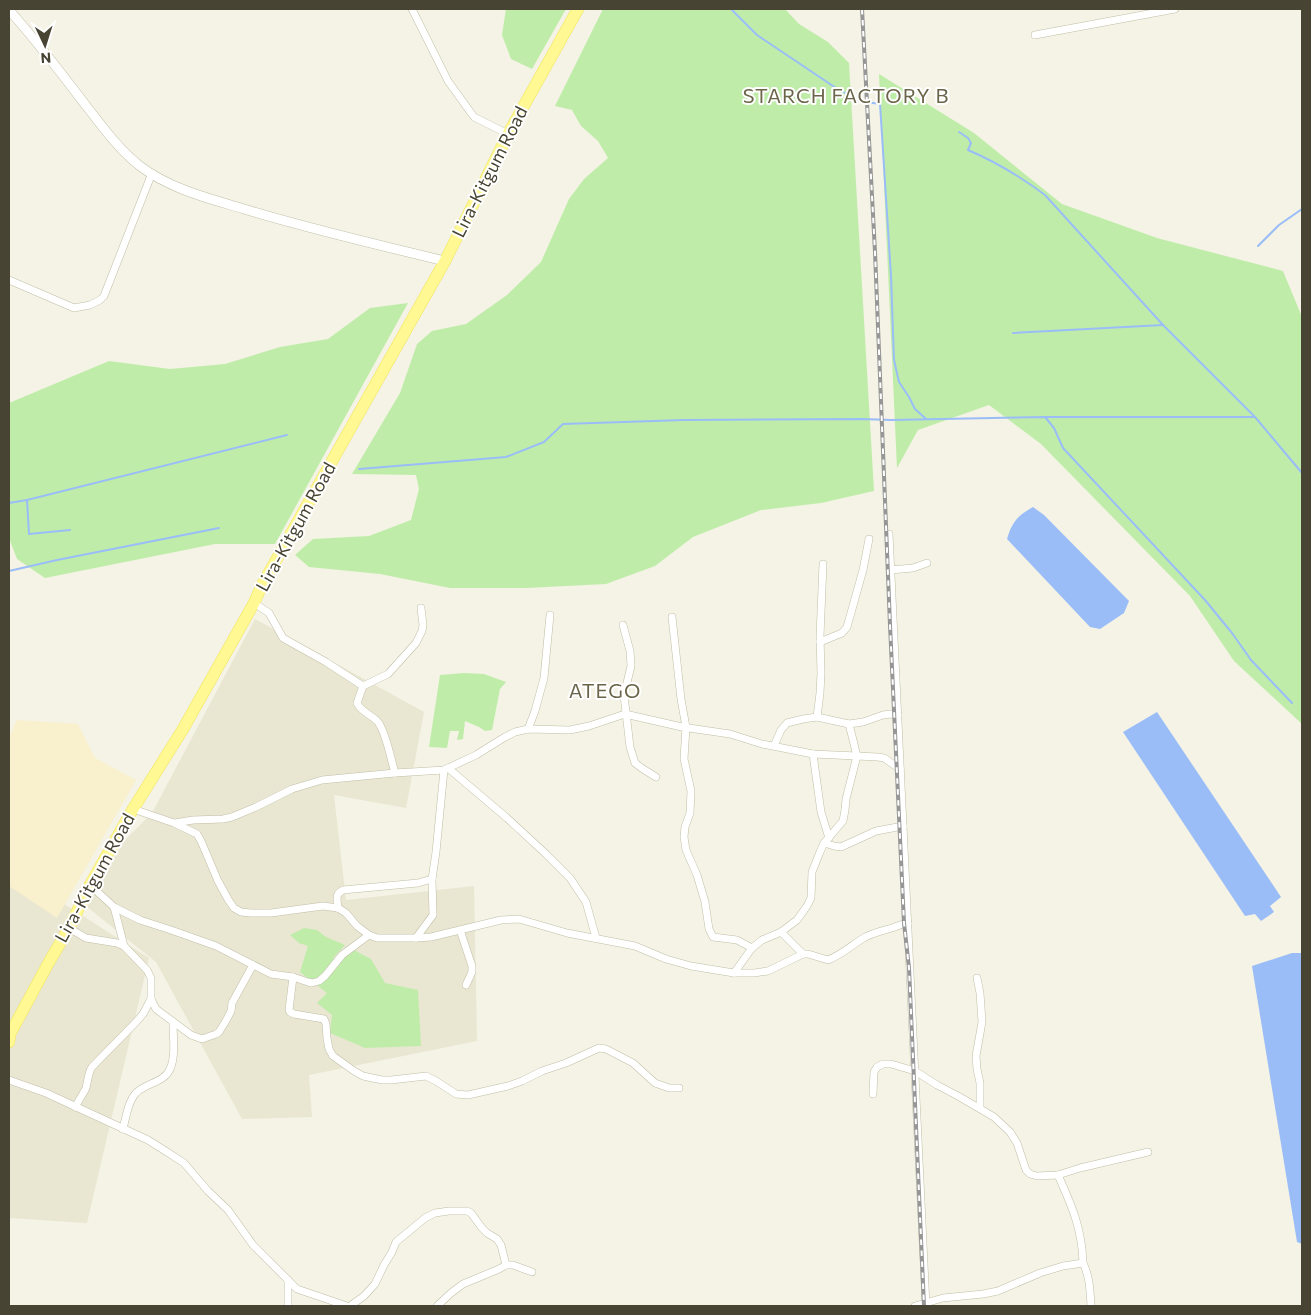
<svg xmlns="http://www.w3.org/2000/svg" width="1311" height="1315" viewBox="0 0 1311 1315" font-family="Commissioner,sans-serif">
<rect width="100%" height="100%" fill="#f4f3e5"/>
<g fill="#e9e7d2">
<path d="M255 619 424 712 406 808 334 795 346 900 474 886 477 1041 309 1075 312 1117 242 1119 156 962 87 907 123 842 152 813Z"/>
<path d="M9 869 149 958 87 1223 9 1218Z"/>
</g>
<path fill="#f9f0cd" d="M17 720 78 724 95 758 136 780 57 918 9 886V738Z"/>
<g fill="#bfeda9">
<path d="M506 9H566L532 69 511 59 502 35Z"/>
<path d="M603 9H785L799 24 828 42 849 63 874 491 821 503 761 510 693 537 655 566 606 584 526 588H450L380 574 309 567 295 555 313 539 369 536 411 520 419 489 416 475 352 474 400 393 417 344 432 331 466 324 507 295 541 262 569 199 584 179 608 158 598 141 581 126 572 110 555 106Z"/>
<path d="M879 74 974 133 1062 204 1157 238 1283 271 1302 317V724L1234 661 1190 596 1041 444 989 405 918 430 897 468Z"/>
<path d="M408 303 275 544H215L45 578 17 559 9 538V403L109 361 170 369 225 364 280 347 328 339 370 308Z"/>
<path d="M464 673 484 674 506 682 500 689 492 730 485 731 479 727 465 721 463 739 457 740 459 731H450L447 748 429 747 440 675Z"/>
<path d="M304 928 317 930 326 937 345 945 333 958 340 961 352 949 371 959 385 983 418 990 421 1046 365 1048 330 1033 332 1015 317 1003 327 993 300 972 308 946 299 943 290 935Z"/>
</g>
<g fill="#9abdf8">
<path d="M1033 507 1044 515 1129 601 1124 613 1100 629 1090 627 1007 539C1012 522 1017 516 1033 507Z"/>
<path d="M1157 712 1281 897 1270 906 1274 912 1261 921 1255 914 1245 916 1123 732Z"/>
<path d="M1292 953H1302V1244L1297 1242 1252 966Z"/>
</g>
<g fill="none" stroke-linecap="round" stroke-linejoin="round">
<g stroke="#9abdf8" stroke-width="2">
<path d="M731 9 757 35 833 86 859 101 880 104 891 276 894 360 899 382 909 397 915 409 926 419"/>
<path d="M959 132 968 138 971 143 968 150C996 162 1021 177 1045 195L1163 325 1255 417 1302 473"/>
<path d="M1258 246 1279 225 1302 209"/>
<path d="M1013 333 1163 325"/>
<path d="M1045 417H1255"/>
<path d="M359 469 506 457 544 442 563 424 684 420 862 419 891 420 1045 417 1054 428 1063 448 1205 600 1232 633 1251 660 1292 703"/>
<path d="M27 500 287 435"/>
<path d="M9 503 27 500 29 534 70 530"/>
<path d="M9 571 57 560 219 528"/>
</g>
<defs>
<g id="minor">
<path d="M412 9 448 81 474 117 508 134"/>
<path d="M1035 35 1175 9"/>
<path d="M9 280 74 308 90 305 100 300 104 296 152 173"/>
<path d="M889 534 926 1306"/>
<path d="M890 570 913 568 927 563"/>
<path d="M254 603 269 613 283 638 326 662 363 686"/>
<path d="M672 617 681 699 686 727 684 759 691 791 690 813 685 827 684 837 686 850 697 875 705 902 709 929 713 937 737 940 752 948"/>
<path d="M623 625 630 651 631 666 624 695 630 747 635 763 643 769 656 777"/>
<path d="M820 642 842 633 847 627 863 570 869 539"/>
<path d="M817 717 820 693 821 673 820 636 823 564"/>
<path d="M528 729 535 711 544 678 550 615"/>
<path d="M774 746 781 730 787 723 803 719 817 717 849 724 863 722 883 715 890 714 898 715"/>
<path d="M813 754 878 757 884 758 900 769"/>
<path d="M448 768 507 818 546 854 570 878 586 902 596 938"/>
<path d="M395 773C391 760 386 732 378 722 372 715 361 712 357 703L363 686 388 674 416 643 422 631 423 625 421 608"/>
<path d="M133 809 174 823 197 834 201 841 218 881 229 901 234 908 241 912 251 913H271L323 906 338 908 346 913 357 926 369 935 377 938H416L431 937 501 920 519 919 567 933 635 946 666 959 691 966 734 973H754L768 971 803 954H808L828 960C841 955 851 946 862 939 871 933 882 931 892 928 898 926 902 923 908 924"/>
<path d="M175 823 193 820 223 819 232 817 256 807 292 789 322 780 395 773 444 770 476 755 505 737 515 732 528 729 570 730 589 726 625 714 682 727 730 734 762 744 813 754 821 812 829 838"/>
<path d="M824 843 834 846 841 847 876 831 903 826"/>
<path d="M90 885 114 907 140 920 171 930 216 946 271 974 293 977 308 982 312 983 319 981 325 976 342 955 369 935"/>
<path d="M114 907 124 946 147 970 151 978V999L156 1009 191 1035 202 1039 216 1034 219 1032 227 1019 231 1011 232 1003 253 965"/>
<path d="M338 908C337 899 335 894 343 890L418 883 432 879 436 852 444 770"/>
<path d="M69 928 86 938 117 943 124 946"/>
<path d="M460 930 472 966V972L466 985"/>
<path d="M781 932 803 954"/>
<path d="M416 938 433 915 432 879"/>
<path d="M734 973 752 948 762 940 781 932 797 920 807 906 811 898 812 872 820 852 824 843 843 821 845 810 846 799 857 756 849 724"/>
<path d="M293 977 289 1010 290 1012 294 1014 324 1019 326 1024 327 1038 329 1049 333 1056 354 1071 363 1076 382 1080H391L426 1076 436 1081 456 1094 468 1095 508 1086 522 1081 542 1071 566 1063 599 1048 606 1049 633 1063 655 1083 669 1088H679"/>
<path d="M977 978 980 993 982 1022 976 1056 977 1069 980 1083V1108"/>
<path d="M9 1080 46 1093 148 1140 167 1152 184 1163 208 1191 228 1210 253 1245 297 1289 347 1306"/>
<path d="M873 1094 874 1072 877 1067 883 1064H891L915 1071 937 1085 958 1096 994 1117 1010 1132 1017 1143 1026 1170 1030 1174 1037 1176 1058 1175 1080 1168 1148 1152"/>
<path d="M75 1107C79 1100 83 1094 86 1088 88 1080 88 1073 92 1067L137 1021 143 1014 151 999"/>
<path d="M123 1129C126 1117 128 1102 136 1093 146 1083 165 1082 170 1069 176 1056 173 1037 173 1022"/>
<path d="M1058 1175C1072 1206 1082 1229 1083 1263"/>
<path d="M288 1306V1280"/>
<path d="M350 1306 364 1296 375 1284 384 1265 392 1252 396 1242 425 1218 435 1213 449 1211H467L471 1213 482 1228 487 1233 497 1239 501 1245 506 1265"/>
<path d="M437 1306 451 1293 463 1284 499 1269 506 1265H513L532 1272"/>
<path d="M915 1306 943 1298 983 1294 998 1291 1040 1273 1063 1266 1083 1263C1090 1277 1090 1291 1091 1306"/>
</g>
<path id="tertiary" d="M9 10C37 41 62 74 87 107 103 127 119 150 140 166 170 189 208 198 244 209 310 229 378 245 445 261"/>
<path id="primary" d="M9 1042 10 1034 49 962 69 928 90 885 133 809 183 729 254 603 262 585 445 261 508 134 578 9"/>
</defs>
<use href="#minor" stroke="#c1bea6" stroke-width="8"/>
<use href="#tertiary" stroke="#c1bea6" stroke-width="10"/>
<use href="#primary" stroke="#f1e456" stroke-width="12"/>
<use href="#minor" stroke="#fff" stroke-width="7"/>
<use href="#tertiary" stroke="#fff" stroke-width="9"/>
<use href="#primary" stroke="#fff893" stroke-width="11"/>
<defs>
<path id="rail" d="M862 9 875 252 890 625 904 923 909 968 924 1306"/>
</defs>
<use href="#rail" stroke="#969696" stroke-width="4"/>
<use href="#rail" stroke="#fff" stroke-width="2" stroke-dasharray="5.5" stroke-linecap="butt"/>
</g>
<g text-anchor="middle" stroke-width="4" stroke-linejoin="round" paint-order="stroke">
<g font-size="18" fill="#474434" stroke="#fff">
<text transform="translate(490 172) rotate(-63)" y="6">Lira-Kitgum Road</text>
<text transform="translate(296 527) rotate(-61)" y="6">Lira-Kitgum Road</text>
<text transform="translate(95 878) rotate(-61)" y="6">Lira-Kitgum Road</text>
</g>
<g font-size="20" letter-spacing="1" fill="#6b654a" stroke="#fff">
<text x="846" y="103">STARCH FACTORY B</text>
<text x="605" y="698">ATEGO</text>
</g>
</g>
<rect width="1311" height="1315" fill="none" stroke="#474434" stroke-width="20"/>
<g transform="translate(45 45) rotate(176)" stroke="#ffffff" stroke-width="4" paint-order="stroke">
<path d="M0-4L9 19L0 12L-9 19Z" fill="#474434"/>
<text y="-8" font-size="14" font-weight="bold" text-anchor="middle" fill="#474434">N</text>
</g>
</svg>
